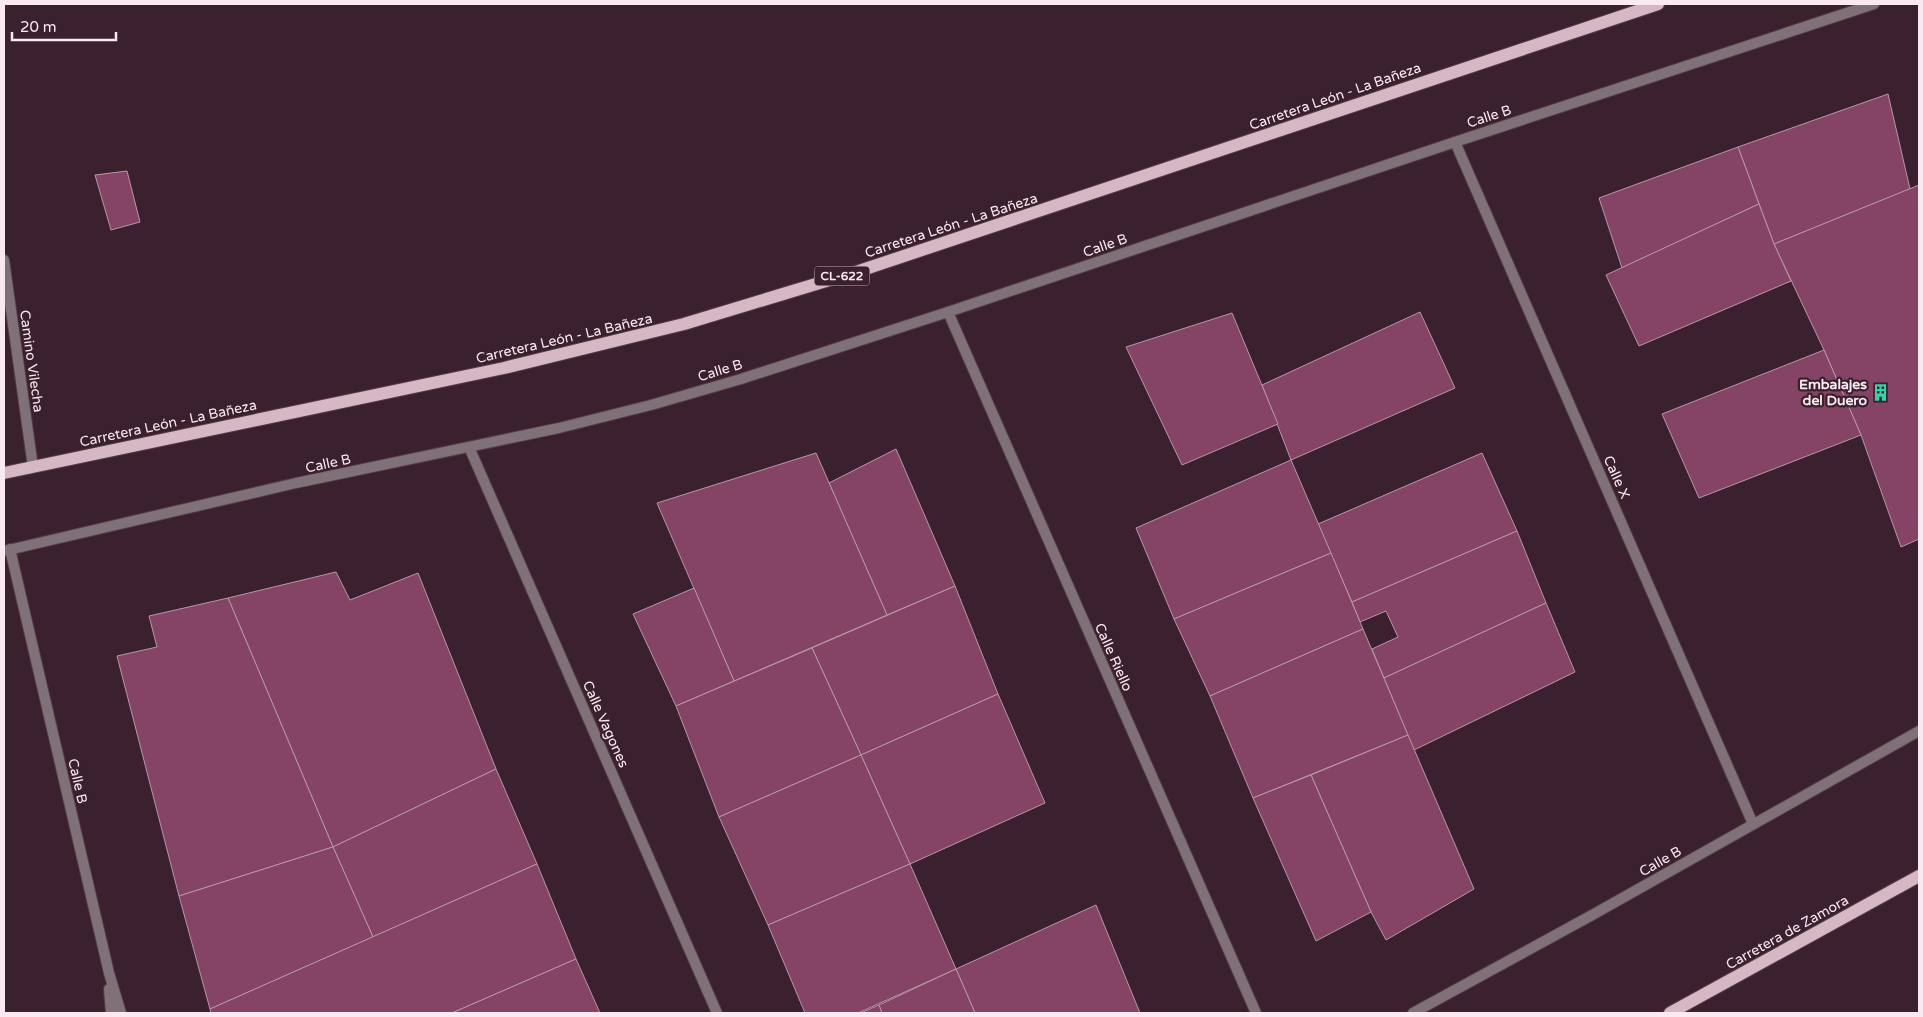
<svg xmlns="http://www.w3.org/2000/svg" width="1923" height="1017" viewBox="0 0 1923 1017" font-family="'Varela Round',sans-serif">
<rect width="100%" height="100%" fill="#3b212e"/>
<g fill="#854365" stroke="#b997a7">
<path d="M1888 94 1910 189 1774 244 1738 147Z"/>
<path d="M1738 147 1759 204 1622 268 1599 198Z"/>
<path d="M127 171 140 222 111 230 95 175Z"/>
<path d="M1919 185V539L1901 547 1861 435 1824 350 1774 244Z"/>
<path d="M1759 204 1774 244 1791 281 1639 346 1606 275Z"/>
<path d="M1420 312 1455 388 1291 460 1262 385Z"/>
<path d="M1232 313 1278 424 1182 465 1126 347Z"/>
<path d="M1824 350 1861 435 1699 498 1662 414Z"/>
<path d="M896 449 955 586 887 615 829 483Z"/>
<path d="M816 453 887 615 734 681 657 503Z"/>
<path d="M1482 453 1517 531 1352 602 1318 524Z"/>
<path d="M1291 460 1331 553 1174 619 1136 528Z"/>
<path d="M1517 531 1546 603 1384 678 1372 649 1398 637 1386 611 1360 622 1352 602Z"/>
<path d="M1331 553 1363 629 1210 696 1174 619Z"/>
<path d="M336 572 350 600 418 573 496 769 333 847 228 598Z"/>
<path d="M955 586 998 694 861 755 812 648Z"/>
<path d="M694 588 734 681 676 706 633 614Z"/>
<path d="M228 598 333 847 179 896 117 656 157 647 149 616Z"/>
<path d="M1546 603 1575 672 1414 750 1384 678Z"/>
<path d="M1363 629 1408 735 1253 798 1210 696Z"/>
<path d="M812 648 861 755 719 817 676 706Z"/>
<path d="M998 694 1045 803 910 864 861 755Z"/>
<path d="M1408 735 1474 889 1386 940 1371 912 1311 775Z"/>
<path d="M861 755 910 864 768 925 719 817Z"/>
<path d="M496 769 537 864 373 937 333 847Z"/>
<path d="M1311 775 1371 912 1316 941 1253 798Z"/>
<path d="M333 847 373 937 210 1009 179 896Z"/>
<path d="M537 864 576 959 452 1013H211L210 1009Z"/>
<path d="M910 864 956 969 858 1013H805L768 925Z"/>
<path d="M1096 905 1140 1013H975L956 969Z"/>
<path d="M576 959 600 1013H452Z"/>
<path d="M956 969 975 1013H882L879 1005Z"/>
<path d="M879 1005 882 1013H861Z"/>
</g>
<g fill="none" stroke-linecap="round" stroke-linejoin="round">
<defs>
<path id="service" d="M4 260 33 467"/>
<g id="minor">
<path d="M1455 142 1753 824"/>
<path d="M948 312 1256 1013"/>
<path d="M469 447 717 1013"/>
<path d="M10 549 109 973 121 1013"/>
<path d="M4 551 296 483 559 428 651 405 741 379 948 312 1455 142 1874 4"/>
<path d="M109 989 111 1013"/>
<path d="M1413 1013 1594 914 1919 731"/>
</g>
<g id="primary">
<path d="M4 473 504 368 684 324 859 271 1658 4"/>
<path d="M1670 1013 1919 876"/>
</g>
</defs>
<use href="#service" stroke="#563d49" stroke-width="12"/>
<use href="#minor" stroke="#563d49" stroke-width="12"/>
<use href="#primary" stroke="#563d49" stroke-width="14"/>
<use href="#service" stroke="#807178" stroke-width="10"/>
<use href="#minor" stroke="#807178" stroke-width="10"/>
<use href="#primary" stroke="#d6b8c5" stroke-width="12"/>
</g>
<defs>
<symbol id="building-bare" viewBox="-9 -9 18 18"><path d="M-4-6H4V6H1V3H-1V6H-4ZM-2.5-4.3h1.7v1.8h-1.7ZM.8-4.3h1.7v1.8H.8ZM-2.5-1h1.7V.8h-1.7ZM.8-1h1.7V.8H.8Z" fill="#34d4a8" stroke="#3b212e" stroke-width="2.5" paint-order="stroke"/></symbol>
</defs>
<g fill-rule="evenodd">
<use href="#building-bare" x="1868" y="380" width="25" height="25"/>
</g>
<g text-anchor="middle" stroke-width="4.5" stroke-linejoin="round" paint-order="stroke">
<rect fill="#3b212e" stroke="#c1adb6" stroke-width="1" x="814.5" y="266.5" width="55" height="19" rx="4"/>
<g font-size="12" font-weight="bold" fill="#fbe9f1">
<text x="842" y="280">CL-622</text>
</g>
<g font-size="14" fill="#fbe9f1" stroke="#3b212e">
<text transform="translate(1335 96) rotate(-19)" y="5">Carretera León - La Bañeza</text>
<text transform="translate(1489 116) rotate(-18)" y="5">Calle B</text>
<text transform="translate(951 225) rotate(-18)" y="5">Carretera León - La Bañeza</text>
<text transform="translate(1105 245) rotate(-19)" y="5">Calle B</text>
<text transform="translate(564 338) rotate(-13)" y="5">Carretera León - La Bañeza</text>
<text transform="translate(32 361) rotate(82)" y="5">Camino Vilecha</text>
<text transform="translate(720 370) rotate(-17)" y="5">Calle B</text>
<text transform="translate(168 423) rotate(-12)" y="5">Carretera León - La Bañeza</text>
<text transform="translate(328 463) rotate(-12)" y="5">Calle B</text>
<text transform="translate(1617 477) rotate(66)" y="5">Calle X</text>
<text transform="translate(1114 657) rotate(66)" y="5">Calle Riello</text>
<text transform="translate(606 724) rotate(66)" y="5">Calle Vagones</text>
<text transform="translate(78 781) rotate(77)" y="5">Calle B</text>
<text transform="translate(1660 861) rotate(-30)" y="5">Calle B</text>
<text transform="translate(1787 932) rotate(-29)" y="5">Carretera de Zamora</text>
</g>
<g font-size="14" font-weight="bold" fill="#fbe9f1" stroke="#3b212e" text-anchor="end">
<text x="1867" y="389">Embalajes<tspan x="1867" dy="16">del Duero</tspan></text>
</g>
</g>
<rect width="1923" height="1017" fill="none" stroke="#fbe9f1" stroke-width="10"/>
<path d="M12 32v8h104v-8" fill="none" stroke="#fbe9f1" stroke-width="2.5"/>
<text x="20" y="32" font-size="15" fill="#fbe9f1" stroke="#3b212e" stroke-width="4" paint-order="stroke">20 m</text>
</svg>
